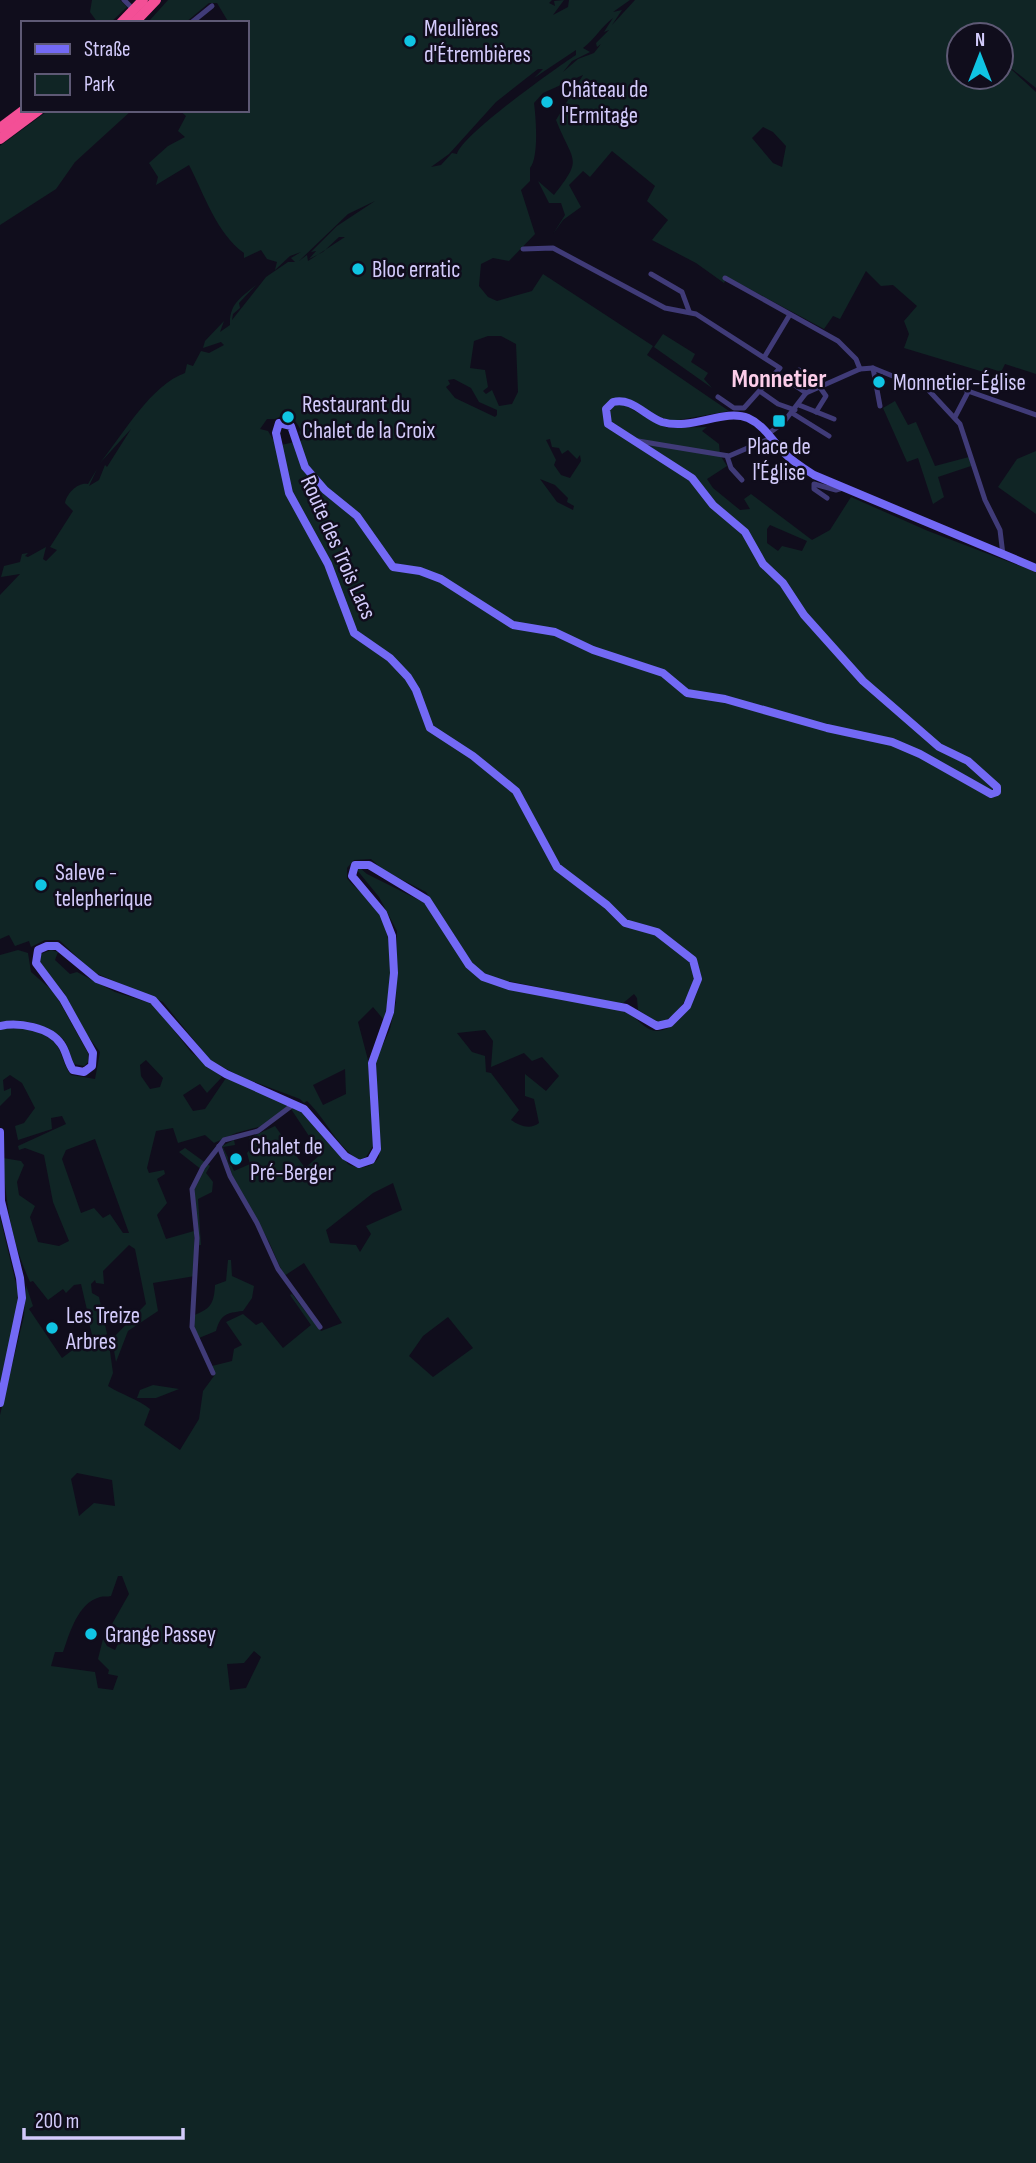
<svg xmlns="http://www.w3.org/2000/svg" width="1036" height="2163" viewBox="0 0 1036 2163" font-family="'Sofia Sans Condensed',sans-serif">
<rect width="100%" height="100%" fill="#100d1c"/>
<g fill="#102525" fill-rule="evenodd">
<path d="M92 0H120L127 7 110 23H98L90 12Z"/>
<path d="M168 0H552L549 3 555 6 554 1 564 0 553 15 568 7 569 0H630L613 12 622 10 612 25 635 0H1036V88L1002 61 1036 92V374L1005 364 1001 372 989 368 987 373 904 348 909 334 904 321 917 306 893 285 881 286 866 271 840 319 833 316 824 329 727 277 724 283 696 263 652 240 668 220 647 201 655 186 612 151 590 177 583 171 569 185 581 207 563 220 553 234 565 215 561 203H549L538 181 554 195C584 157 573 163 556 120L583 75 543 93 534 103C536 118 539 157 530 168V181L521 190 535 234 509 261 493 258 481 264 479 286 488 297 497 301 532 291 543 274 653 346 647 355 729 411 673 421 631 409 668 428 707 427 702 431 719 444 720 455 727 466 707 479 713 488 740 510 750 509 744 499 751 494 812 540 830 530 851 497 928 531 1036 572V2163H0V1415L24 1316 26 1285 33 1306 29 1309 62 1358 78 1346 109 1344 113 1373 108 1386C122 1395 138 1399 150 1409L144 1425 180 1450 199 1419 203 1391 214 1376 198 1340 192 1316C210 1309 214 1305 215 1285L226 1281 228 1260H231L232 1276 254 1286 252 1298 243 1311C226 1313 221 1314 216 1331L199 1338 212 1366 232 1361 234 1349 242 1345 226 1322 243 1314 256 1325 262 1322 283 1348 311 1325 290 1295 292 1294 321 1331 342 1323 304 1263 284 1276 269 1242 233 1177 222 1146 234 1140 235 1145 223 1147 234 1171 250 1164 247 1153 254 1145 249 1138 275 1126 305 1168 321 1154 291 1109 295 1106 309 1116 348 1164C360 1170 372 1168 379 1157L376 1060 390 1029 396 1002 397 931 379 897 357 870 360 868 367 874 427 904 467 968 481 979C528 990 579 997 625 1012 637 1016 644 1031 657 1031 679 1030 697 999 701 980H694C687 999 679 1016 659 1023L638 1010 637 998 634 994 622 1004 498 979 485 974 472 963 426 892 383 870 371 859 354 860 347 868V878C355 890 370 896 377 909 396 940 392 986 384 1020L373 1007 358 1022 368 1060 373 1146 366 1157 359 1160C337 1147 326 1119 307 1101L304 1103 300 1099 241 1077 210 1060 163 1002 93 972 59 940H45L31 947 29 941 15 946 9 935 0 939V595L20 574 1 577 4 566 20 562 22 554 28 553 25 556 28 557 46 547 43 559 46 561 57 550 50 547 73 511 65 503C67 493 78 482 88 484L97 469 89 486 99 480 105 465 107 467 131 429 100 463C124 433 151 385 185 373L187 364 193 366 201 351 209 353 224 345 221 342 203 348 205 341 224 321 220 332 230 325C229 303 242 297 256 285L239 303 240 308 233 314 232 320 266 277 288 262H295L291 258 301 252 290 256 275 270 277 262 267 259 261 250 244 258V253C217 234 204 194 189 165L156 185 158 177 149 163 168 146 185 137 178 131 186 116 179 110H247V23H229L217 3H209L185 23H152L150 20ZM613 18 604 32 609 30 596 43 597 47 601 44 594 53 578 59 563 72 572 61 590 52 583 48C595 39 601 27 613 18ZM959 35H1001V77H959ZM576 50V55C553 70 462 135 457 154L452 153 441 165 431 167 449 154 496 102 538 69H543L534 78ZM763 127 773 132 786 146 782 167 773 163 752 138ZM375 201 337 226 311 252 316 251 309 259 323 252 339 237H345L308 261 307 255 299 261 348 214ZM488 336H501L516 344 518 392 512 404 499 406 492 390 486 394 483 391 488 387 485 370 470 368 474 341ZM454 379 471 388 479 402 497 410V415L495 417 455 398 446 387 450 384 448 380ZM293 411 295 414 292 416 301 430 299 432 303 440 277 446 268 431 260 429 267 419H275ZM550 439 552 447 559 448 562 454 568 450 577 459 580 455 581 461 570 478 561 475 554 465 556 460 546 440ZM540 479 555 485 568 498 567 502 574 506 573 510 557 502ZM770 525 807 541 802 551 782 546 778 551 767 543V529ZM485 1030 493 1041 491 1067 524 1053 532 1061 542 1057 559 1076 546 1091 525 1074V1096L534 1099 539 1123C530 1130 520 1126 511 1120L519 1110 491 1073 486 1072 485 1056 472 1052 457 1033ZM345 1069 346 1094 323 1105 313 1085ZM393 1183 402 1210 366 1226 371 1234 360 1252 356 1245 330 1243 326 1230 373 1193ZM448 1317 473 1348 433 1377 409 1356 423 1336ZM77 1473 112 1480 115 1506 94 1503 79 1516 71 1479ZM118 1576H122L129 1594 112 1624 124 1632 115 1650 107 1646 103 1639 98 1659 109 1670 108 1674 118 1676 113 1690 98 1688 95 1672 51 1666 55 1652H63C70 1632 78 1603 100 1597 104 1596 107 1597 111 1596ZM254 1651 261 1657 246 1688 230 1690 227 1664 244 1663Z"/>
<path d="M49 110H132L75 162 56 189 0 225V146Z"/>
<path d="M663 334 695 354 691 362 708 373 704 379 712 388 654 347Z"/>
<path d="M895 401 908 425 916 422 935 466 969 457 971 466 938 477 944 497 933 504 918 458 907 462 883 408Z"/>
<path d="M1036 451V514L998 487 1017 459Z"/>
<path d="M18 950 28 953 31 972 54 992 88 1053V1062L84 1066 74 1064C70 1056 69 1046 63 1039 49 1024 19 1017 0 1022V955Z"/>
<path d="M51 950 58 952 55 960 70 974 77 972 115 992 153 1004 191 1052 222 1077 207 1093 200 1084 183 1095 193 1111 205 1109 226 1078 291 1104 262 1126 236 1133 214 1143 205 1135 178 1143 173 1128 156 1131 147 1168 149 1173 164 1170 165 1174 157 1179 167 1203 157 1215 166 1239 194 1231 195 1276 153 1283 158 1311 128 1331 116 1362 112 1339 146 1304 135 1249 129 1245 103 1271 104 1284 96 1283 95 1280 91 1284 92 1293 99 1297 107 1334 94 1342 89 1323 82 1322 81 1316 87 1310 81 1284 74 1285 66 1293 63 1289 48 1300 33 1281 30 1282C11 1240 6 1204 3 1158L21 1161 24 1165 17 1182 19 1195 35 1206 30 1217 38 1242 59 1246 69 1241 53 1202 44 1155 25 1148 19 1150 18 1146 66 1124 62 1116 51 1118 52 1129 18 1140 15 1126 24 1123 35 1108 22 1083 10 1075 3 1080 4 1091 11 1088V1095L0 1106V1030L4 1029C21 1027 50 1031 59 1049 63 1058 65 1067 71 1075L95 1079 100 1052 87 1035 64 993 40 964 41 954ZM146 1060 163 1078 160 1087 150 1089 141 1076 140 1065ZM95 1139 129 1233H123L110 1214 103 1218 94 1208 81 1213 62 1159 66 1150Z"/>
<path d="M185 1148 210 1166 206 1173 213 1182 212 1192 198 1199 201 1245H199L194 1190 202 1170 179 1152Z"/>
<path d="M0 1217 18 1292 17 1309 0 1387Z"/>
<path d="M153 1385 179 1389 156 1398H137L140 1390Z"/>
</g>
<g fill="none" stroke-linecap="round" stroke-linejoin="round">
<g stroke="#403b78" stroke-width="5">
<path d="M124 0 134 10"/>
<path d="M191 23 212 6"/>
<path d="M523 249 553 248 665 308 696 314 780 368 744 408H734L718 397"/>
<path d="M651 274 682 292 689 311"/>
<path d="M725 278 838 341 856 359 860 369"/>
<path d="M765 356 789 316"/>
<path d="M873 368 880 406"/>
<path d="M777 373 806 393"/>
<path d="M919 380 960 424 985 500 1000 530 1003 555"/>
<path d="M793 383 799 370"/>
<path d="M761 392 778 404 795 410"/>
<path d="M799 405 834 419"/>
<path d="M816 412 826 396 819 386"/>
<path d="M792 413 829 436"/>
<path d="M955 417 968 392"/>
<path d="M768 434 783 423 806 393 860 369 873 368 900 379 948 384 1036 415"/>
<path d="M638 441 729 456 771 438"/>
<path d="M727 456 731 468 742 480"/>
<path d="M827 498 814 489V484L836 490 843 488"/>
<path d="M219 1146 230 1176 257 1223 278 1269 320 1327"/>
<path d="M213 1373 192 1327 197 1238 192 1189 203 1167 224 1140 258 1131 294 1104"/>
</g>
<g stroke="#7369f5" stroke-width="8">
<path d="M0 1026C18 1022 50 1027 61 1044 67 1052 67 1062 73 1070L84 1072 92 1066 93 1053 63 999 36 963 38 950 47 946H57L97 979 153 1000 208 1063 226 1074 304 1109 345 1156 359 1164 371 1160 377 1149 372 1063 390 1012 394 973 392 936 383 913 352 876 355 865H369L427 900 469 965 483 977 509 986 626 1008 657 1026 670 1023 687 1006 698 979 693 960 657 932 625 923 607 905 557 867 516 791 473 756 430 728 416 690 408 677 390 658 354 633 328 564 289 493 276 433 279 423 291 426 305 467 325 490 357 516 393 567 420 571 441 579 513 625 555 632 593 650 663 673 687 693 725 699 827 728 892 742 920 754 991 794 997 792V787L968 761 939 747 863 681 804 615 783 583 763 564 745 532 713 505 692 478 608 424 606 409 613 402C632 397 645 416 662 422 692 431 724 408 748 418 764 425 772 440 783 452 792 461 803 468 814 475L1036 568"/>
<path d="M0 1132 1 1201 20 1278 22 1298 0 1403"/>
</g>
<g stroke="#f34f96" stroke-width="10">
<path d="M121 23 143 0"/>
<path d="M134 23 156 0"/>
<path d="M0 128 24 110"/>
<path d="M0 139 39 110"/>
</g>
</g>
<g fill="#10c4e3" stroke="#100d1c" stroke-width="2.5">
<circle cx="410" cy="41" r="7"/>
<circle cx="547" cy="102" r="7"/>
<circle cx="358" cy="269" r="7"/>
<circle cx="879" cy="382" r="7"/>
<circle cx="288" cy="417" r="7"/>
<rect x="772" y="414" width="14" height="14" rx="3.5"/>
<circle cx="41" cy="885" r="7"/>
<circle cx="236" cy="1159" r="7"/>
<circle cx="52" cy="1328" r="7"/>
<circle cx="91" cy="1634" r="7"/>
</g>
<g text-anchor="middle" stroke-width="5" stroke-linejoin="round" paint-order="stroke">
<g font-size="23" fill="#d3cbfb" stroke="#100d1c" text-anchor="start">
<text x="424" y="36">Meulières<tspan x="424" dy="26">d'Étrembières</tspan></text>
<text x="561" y="97">Château de<tspan x="561" dy="26">l'Ermitage</tspan></text>
<text x="372" y="277">Bloc erratic</text>
<text x="893" y="390">Monnetier-Église</text>
<text x="302" y="412">Restaurant du<tspan x="302" dy="26">Chalet de la Croix</tspan></text>
<text x="779" y="454" text-anchor="middle">Place de<tspan x="779" dy="26">l'Église</tspan></text>
<text x="55" y="880">Saleve -<tspan x="55" dy="26">telepherique</tspan></text>
<text x="250" y="1154">Chalet de<tspan x="250" dy="26">Pré-Berger</tspan></text>
<text x="66" y="1323">Les Treize<tspan x="66" dy="26">Arbres</tspan></text>
<text x="105" y="1642">Grange Passey</text>
</g>
<g font-size="23" fill="#d3cbfb" stroke="#100d1c">
<text transform="translate(339 547) rotate(66)" y="8">Route des Trois Lacs</text>
</g>
<g font-size="26" font-weight="bold" fill="#fccde9" stroke="#100d1c">
<text x="779" y="387">Monnetier</text>
</g>
</g>
<rect x="21" y="21" width="228" height="91" fill="#100d1c" stroke="#5e5975" stroke-width="2"/>
<rect x="35" y="44" width="35" height="10" fill="#7369f5" stroke="#5e5975" stroke-width="2"/>
<text x="84" y="56" font-size="21" fill="#d3cbfb">Straße</text>
<rect x="35" y="74" width="35" height="21" fill="#102525" stroke="#5e5975" stroke-width="2"/>
<text x="84" y="91" font-size="21" fill="#d3cbfb">Park</text>
<g transform="translate(980 56)"><circle r="33" fill="#100d1c" stroke="#5e5975" stroke-width="2"/>
<path d="M0-5L12 26L0 18L-12 26Z" fill="#10c4e3"/>
<text y="-10" font-size="19" font-weight="bold" text-anchor="middle" fill="#d3cbfb">N</text>
</g>
<path d="M24 2128v10h159v-10" fill="none" stroke="#d3cbfb" stroke-width="3.5"/>
<text x="35" y="2128" font-size="21" fill="#d3cbfb" stroke="#100d1c" stroke-width="5" paint-order="stroke">200 m</text>
</svg>
